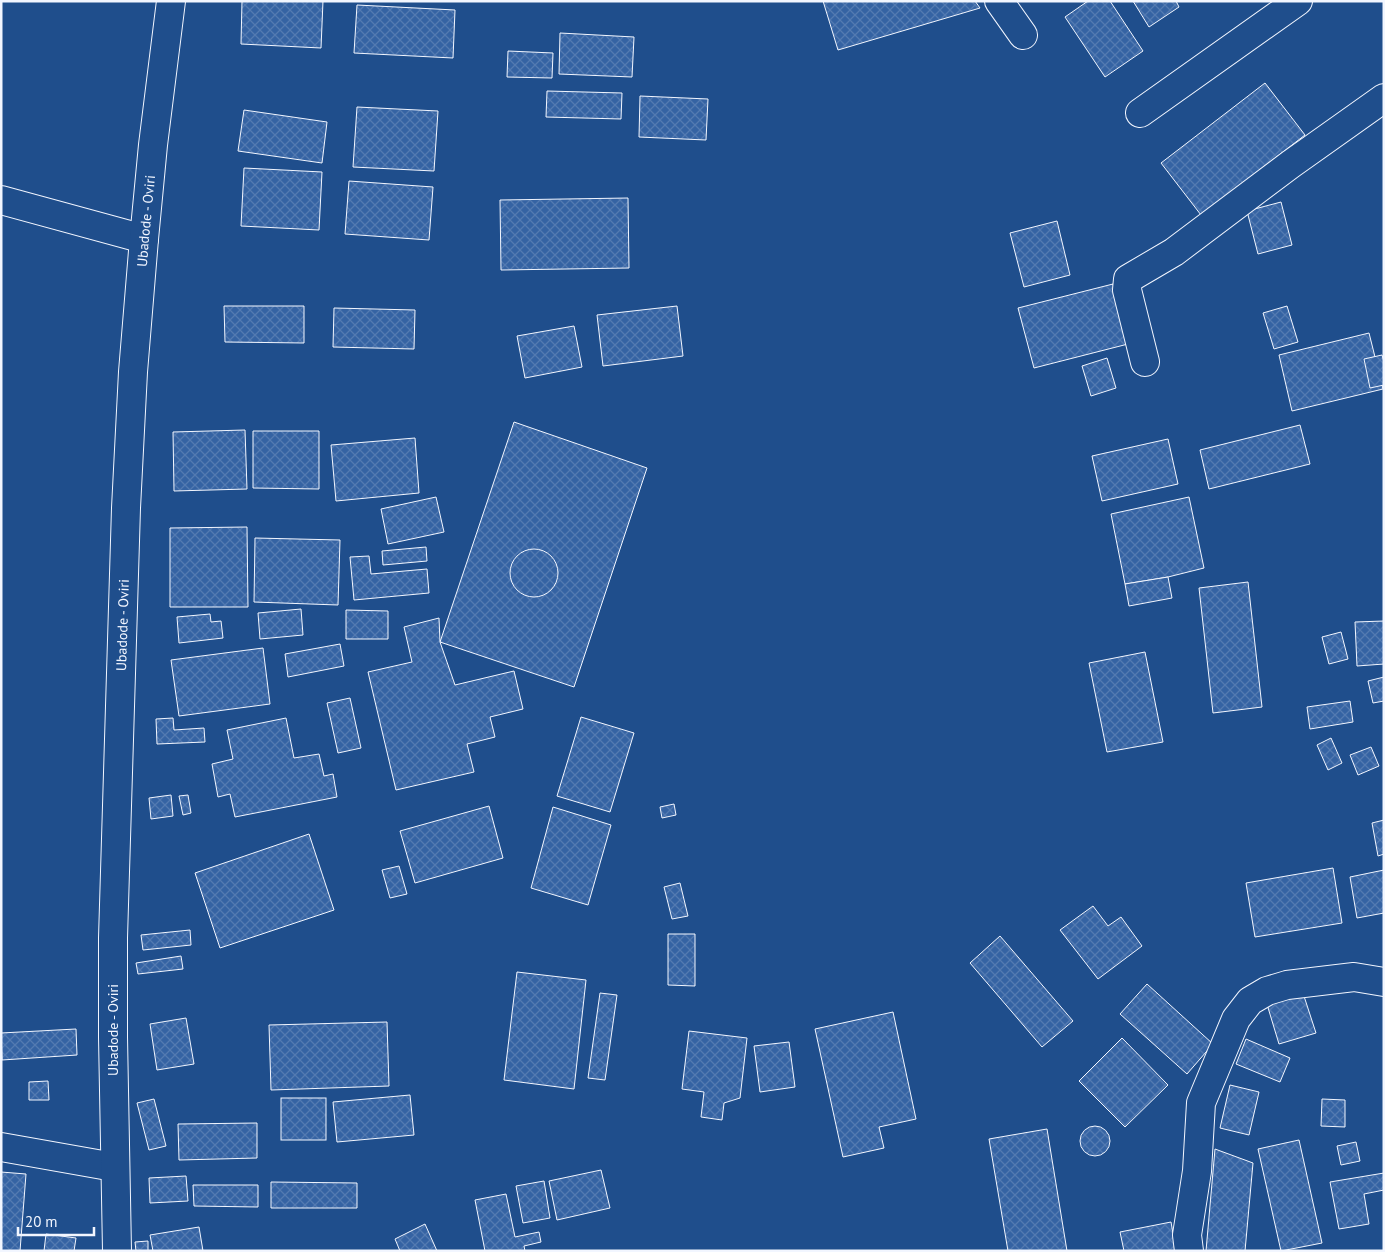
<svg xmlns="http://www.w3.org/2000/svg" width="1385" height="1252" viewBox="0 0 1385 1252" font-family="'PT Sans',sans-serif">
<defs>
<pattern id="building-cross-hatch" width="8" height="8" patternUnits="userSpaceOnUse" patternTransform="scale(1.25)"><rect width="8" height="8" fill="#3563a3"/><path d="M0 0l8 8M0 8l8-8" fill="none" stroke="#537ab1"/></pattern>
</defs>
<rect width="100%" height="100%" fill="#1f4e8c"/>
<g fill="url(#building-cross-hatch)" stroke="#f2f6ff">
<path d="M242 1H323L321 48 241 44Z"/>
<path d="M823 1H975L980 8 838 50Z"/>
<path d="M1088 1H1110L1143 51 1105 77 1065 17Z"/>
<path d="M1133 1H1176L1179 7 1149 27Z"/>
<path d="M357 5 455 10 453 58 354 53Z"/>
<path d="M560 33 634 37 632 77 559 74Z"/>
<path d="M508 51 553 53 552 78 507 77Z"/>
<path d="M1265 83 1305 135 1201 215 1161 163Z"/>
<path d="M547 91 622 93 621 119 546 117Z"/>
<path d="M640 96 708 99 706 140 639 137Z"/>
<path d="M357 107 438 111 434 171 353 167Z"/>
<path d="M244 110 327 122 322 163 238 151Z"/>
<path d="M244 168 322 172 319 230 241 226Z"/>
<path d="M349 181 433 187 429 240 345 234Z"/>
<path d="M628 198 629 268 501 270 500 200Z"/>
<path d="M1281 202 1292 245 1258 254 1247 211Z"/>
<path d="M1057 221 1070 275 1024 287 1010 233Z"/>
<path d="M1113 284 1128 344 1034 368 1018 308Z"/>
<path d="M224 306H304V343L225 342Z"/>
<path d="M677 306 683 356 603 366 597 315Z"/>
<path d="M1287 306 1298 342 1274 349 1263 313Z"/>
<path d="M334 308 415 310 414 349 333 347Z"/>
<path d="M574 326 582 367 525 378 517 336Z"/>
<path d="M1369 333 1383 389 1292 411 1279 355Z"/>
<path d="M1382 355 1384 362V385L1370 388 1364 359Z"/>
<path d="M1107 358 1116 388 1091 396 1082 366Z"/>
<path d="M514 422 647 468 574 687 440 642Z"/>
<path d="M1300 425 1310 464 1209 489 1200 450Z"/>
<path d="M245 430 247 489 174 491 173 432Z"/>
<path d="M253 431H319V489L253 488Z"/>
<path d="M415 438 419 493 336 501 331 445Z"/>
<path d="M1168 439 1178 484 1102 501 1092 456Z"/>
<path d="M436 497 444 532 388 544 381 509Z"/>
<path d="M1189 497 1204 568 1168 577 1125 584 1111 514Z"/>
<path d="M247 527 248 607H170V528Z"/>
<path d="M255 538 340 540 338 605 254 602Z"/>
<path d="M426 547 427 561 383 565 382 551Z"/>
<circle cx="534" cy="573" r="24"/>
<path d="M369 556 371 574 427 569 429 593 354 600 350 557Z"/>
<path d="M1168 577 1172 598 1129 606 1125 584Z"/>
<path d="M1248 582 1262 707 1213 713 1199 588Z"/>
<path d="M301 609 303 635 260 639 258 613Z"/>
<path d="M346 610 388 611V639H346Z"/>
<path d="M210 614 211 622 221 621 223 638 179 643 177 617Z"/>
<path d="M439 618 440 642 455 685 514 671 523 709 490 717 495 737 467 744 474 772 396 790 368 672 412 662 404 627Z"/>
<path d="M1384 621V664L1357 666 1355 622Z"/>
<path d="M1341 632 1348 659 1329 664 1322 637Z"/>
<path d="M340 644 344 666 288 677 285 654Z"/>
<path d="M263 648 270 704 179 716 171 660Z"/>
<path d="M1145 652 1163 742 1107 752 1089 663Z"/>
<path d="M1384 677V701L1373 703 1368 681Z"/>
<path d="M350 698 361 748 338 753 327 703Z"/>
<path d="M1350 701 1353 722 1310 729 1307 707Z"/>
<path d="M581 717 634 733 610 812 557 796Z"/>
<path d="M173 718 174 730 204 728 205 742 157 744 156 719Z"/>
<path d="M286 718 294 758 319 754 324 776 333 774 337 797 235 817 230 794 218 797 212 764 233 759 227 730Z"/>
<path d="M1331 738 1342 763 1328 770 1317 745Z"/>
<path d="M1371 747 1379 766 1358 775 1350 755Z"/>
<path d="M171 795 173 816 151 819 149 798Z"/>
<path d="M188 795 191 813 183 815 179 796Z"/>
<path d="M674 804 676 815 662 818 660 807Z"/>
<path d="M489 806 503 858 415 883 400 831Z"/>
<path d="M553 807 611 825 588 905 531 888Z"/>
<path d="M1384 820V854L1378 856 1372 823Z"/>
<path d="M309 834 334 910 220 948 195 873Z"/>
<path d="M399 866 407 894 390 898 382 870Z"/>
<path d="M1333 868 1342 923 1255 937 1246 883Z"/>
<path d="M1384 870V913L1357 918 1350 877Z"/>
<path d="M680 883 688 916 672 919 664 887Z"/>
<path d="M1093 906 1108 926 1121 917 1142 946 1098 979 1060 930Z"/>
<path d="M190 930 191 945 143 950 141 935Z"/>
<path d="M668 934H695V986L668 985Z"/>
<path d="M1000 936 1073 1021 1042 1047 970 963Z"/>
<path d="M181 956 183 969 138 974 136 963Z"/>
<path d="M517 972 586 980 574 1089 504 1080Z"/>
<path d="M1147 984 1213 1044 1187 1074 1120 1014Z"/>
<path d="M1302 990 1316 1033 1279 1044 1266 1001Z"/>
<path d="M600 993 617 995 605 1080 588 1078Z"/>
<path d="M893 1012 916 1119 879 1127 884 1148 843 1157 815 1029Z"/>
<path d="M186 1018 194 1064 157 1070 150 1024Z"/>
<path d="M387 1022 389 1086 271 1090 269 1025Z"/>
<path d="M76 1029 77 1055 2 1060 1 1033Z"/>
<path d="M689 1031 747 1038 740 1098 724 1103 722 1120 701 1117 704 1092 682 1089Z"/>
<path d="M1122 1038 1168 1085 1125 1127 1079 1081Z"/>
<path d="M1246 1039 1290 1058 1280 1082 1236 1064Z"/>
<path d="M789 1042 795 1087 760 1092 754 1046Z"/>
<path d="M48 1081 49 1100H29V1082Z"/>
<path d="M1230 1085 1259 1092 1249 1135 1220 1128Z"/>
<path d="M410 1095 414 1135 337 1142 333 1102Z"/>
<rect x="281" y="1098" width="45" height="42"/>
<path d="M154 1099 166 1146 149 1150 137 1103Z"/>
<path d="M1322 1099 1345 1100V1127L1321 1126Z"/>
<path d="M257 1123V1158L179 1160 178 1124Z"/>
<circle cx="1095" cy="1141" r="15"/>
<path d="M1047 1129 1067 1251H1008L989 1139Z"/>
<path d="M1299 1140 1322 1243 1281 1251 1258 1149Z"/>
<path d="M1356 1142 1360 1161 1341 1165 1337 1146Z"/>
<path d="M1215 1149 1253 1163 1245 1251H1206Z"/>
<path d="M601 1170 610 1208 557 1220 549 1181Z"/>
<path d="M1 1172 26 1174 20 1251H1Z"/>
<path d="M1384 1173V1190L1364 1194 1369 1224 1339 1229 1330 1182Z"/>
<path d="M186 1176 188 1201 150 1203 149 1178Z"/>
<path d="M544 1181 550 1218 523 1223 516 1186Z"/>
<path d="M271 1182 357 1183V1208H271Z"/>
<path d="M193 1185H258V1207L194 1206Z"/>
<path d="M506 1194 515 1237 539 1232 541 1242 524 1246 525 1251H485L475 1200Z"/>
<path d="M1171 1222 1176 1251H1124L1120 1232Z"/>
<path d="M425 1224 437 1251H400L395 1239Z"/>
<path d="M199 1227 203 1251H153L150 1235Z"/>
<path d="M46 1234 76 1238 74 1251H44Z"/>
<path d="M148 1241V1251H136L135 1242Z"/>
</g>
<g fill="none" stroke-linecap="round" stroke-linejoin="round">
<defs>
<g id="minor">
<path d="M999 1 1023 35"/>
<path d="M1140 113 1298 1"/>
<path d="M1 200 144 239"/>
<path d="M1145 362 1127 290 1128 279 1174 252 1291 164 1384 98"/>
<path d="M1 1147 114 1167"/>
<path id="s1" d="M117 1251 113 1037V938L126 508 133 372 144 239 153 145 171 1"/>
<path d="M1189 1251 1187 1235 1197 1171 1201 1103 1236 1019 1250 1001 1267 991 1287 985 1354 977 1384 982"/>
</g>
</defs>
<use href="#minor" stroke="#f2f6ff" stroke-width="30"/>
<use href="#minor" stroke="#1f4e8c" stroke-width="28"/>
</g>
<g text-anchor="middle" stroke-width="4" stroke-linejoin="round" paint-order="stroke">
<g font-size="14" fill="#f2f6ff" stroke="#1f4e8c">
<text dy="5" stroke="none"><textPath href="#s1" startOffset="1031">Ubadode - Oviri</textPath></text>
<text dy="5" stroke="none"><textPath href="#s1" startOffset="626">Ubadode - Oviri</textPath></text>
<text transform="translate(113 1030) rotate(-90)" y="5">Ubadode - Oviri</text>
</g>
</g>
<rect width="1385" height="1252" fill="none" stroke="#f2f6ff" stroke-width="5"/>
<path d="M18 1227v8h76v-8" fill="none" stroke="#f2f6ff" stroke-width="2.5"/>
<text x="25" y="1227" font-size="15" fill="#f2f6ff" stroke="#1f4e8c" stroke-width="4" paint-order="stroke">20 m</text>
</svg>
